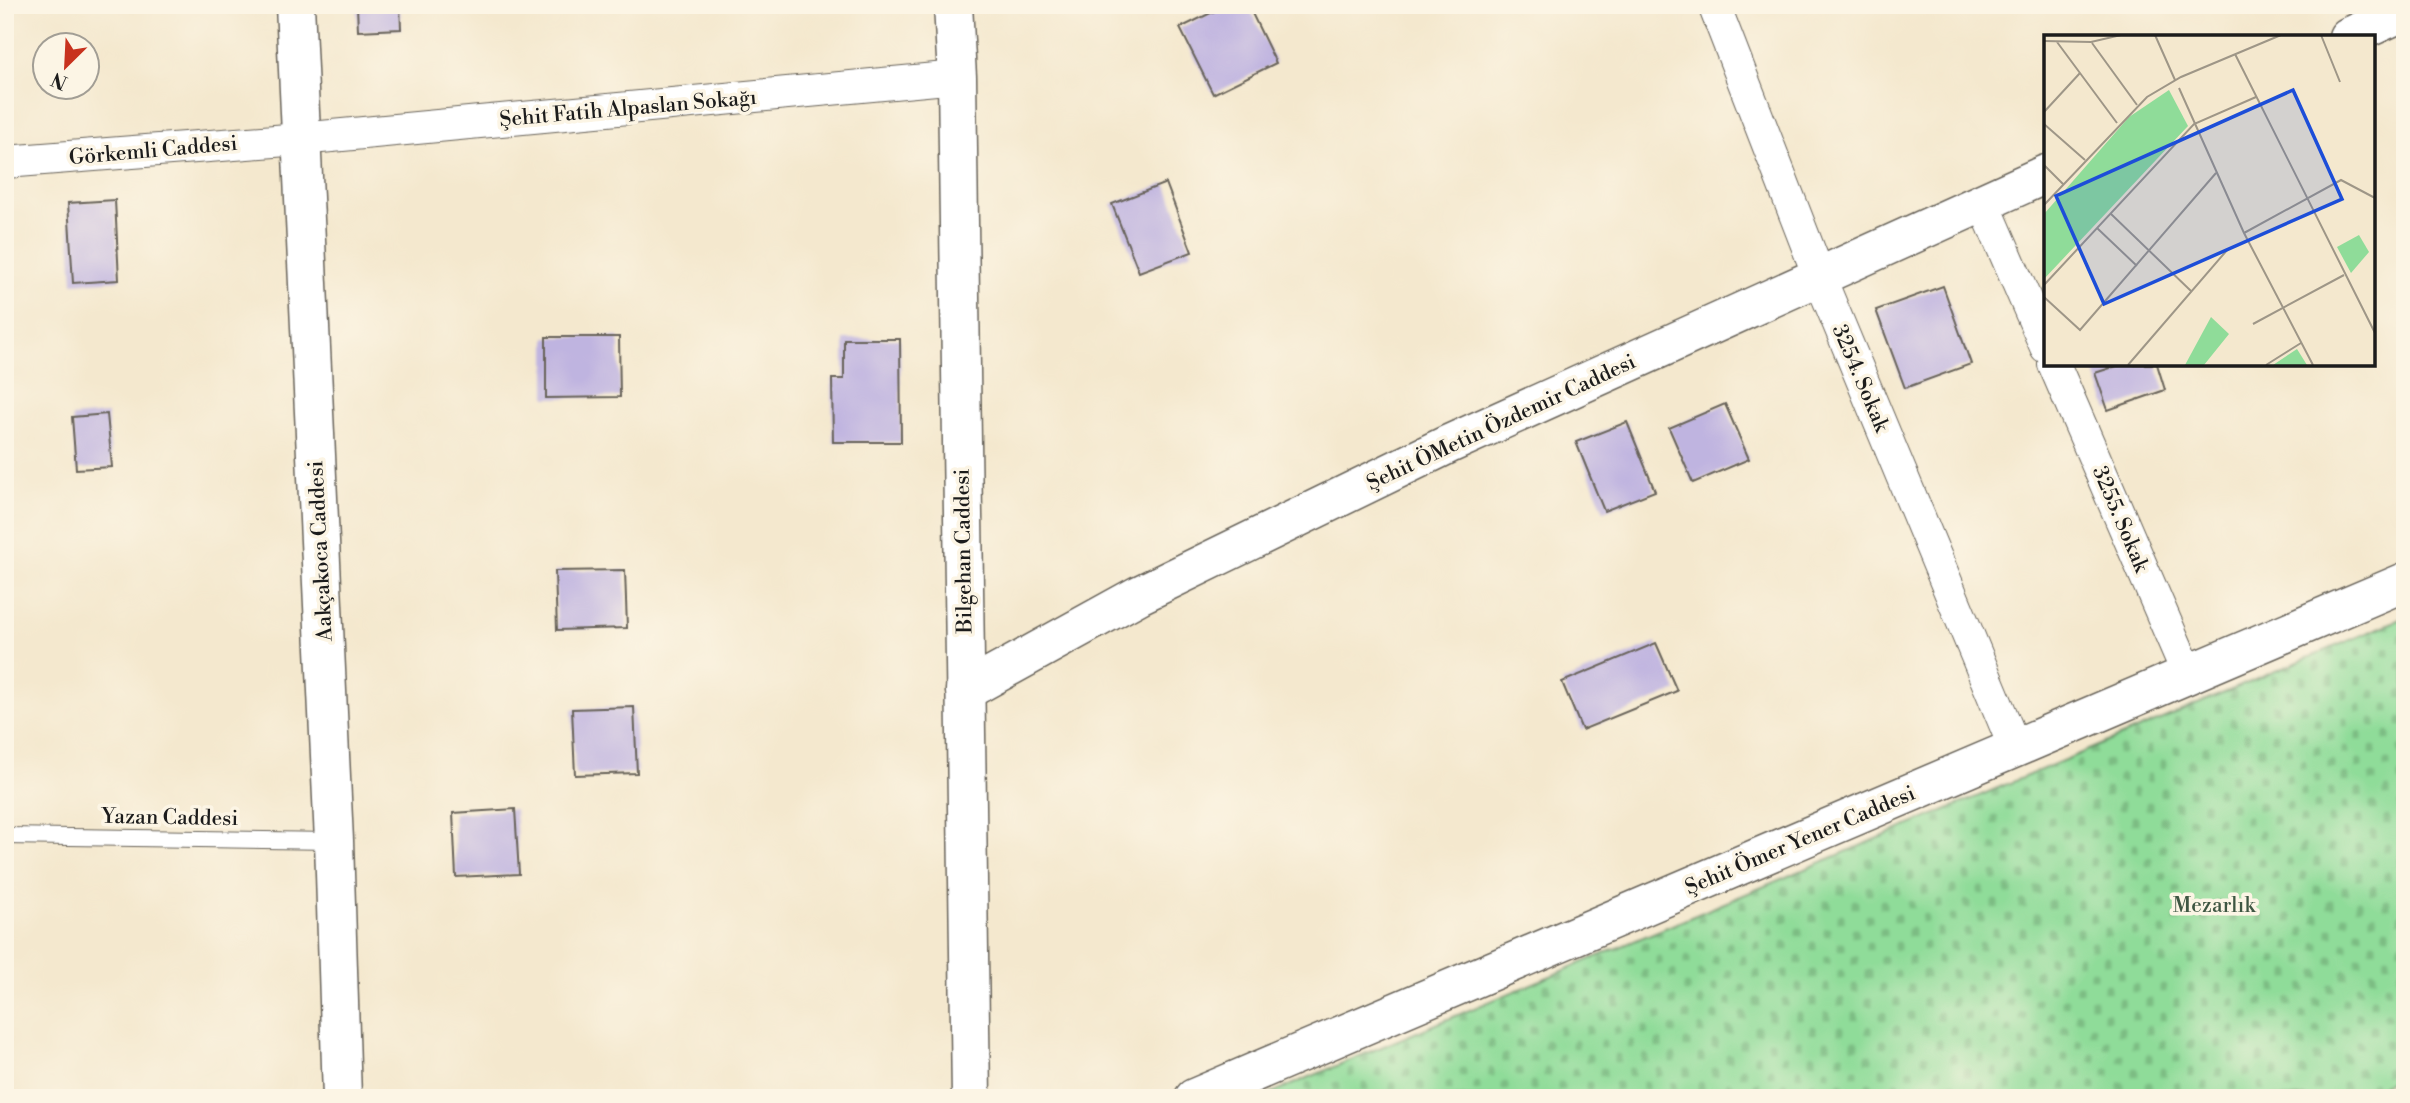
<svg xmlns="http://www.w3.org/2000/svg" width="2410" height="1103" viewBox="0 0 2410 1103" font-family="'Libre Bodoni',serif">
<defs>
<pattern id="cemetery-stones" width="16" height="16" patternUnits="userSpaceOnUse" patternTransform="scale(1.75)"><rect width="16" height="16" fill="#8fdc99"/><path d="M2 7V4a2 2 0 0 1 4 0v3zM10 15v-3a2 2 0 0 1 4 0v3z" fill="#7bbc83"/></pattern>
</defs>
<rect width="100%" height="100%" fill="#fcf5e5"/>
<filter id="ink" filterUnits="userSpaceOnUse"><feTurbulence type="fractalNoise" baseFrequency=".0143" numOctaves="2"/><feDisplacementMap in="SourceGraphic" scale="14" xChannelSelector="R" yChannelSelector="G"/><feConvolveMatrix kernelMatrix="1 2 1 2 8 2 1 2 1" color-interpolation-filters="sRGB"/></filter>
<filter id="wash" filterUnits="userSpaceOnUse"><feTurbulence type="fractalNoise" baseFrequency=".00686" numOctaves="4" result="noise"/><feDisplacementMap in="SourceGraphic" scale="28" xChannelSelector="R" yChannelSelector="G"/><feGaussianBlur stdDeviation="1.57" result="paint"/><feColorMatrix in="noise" values="0 0 0 0 0 0 0 0 0 0 0 0 0 0 0 0 0 1.4 0 .05"/><feComposite in="paint" operator="in"/></filter>
<g filter="url(#wash)">
<rect width="100%" height="100%" fill="#f4e8ce"/>
<path fill="url(#cemetery-stones)" stroke="#567c5a" stroke-width="2" d="M2405 617V1075L2355 1098H1260Z"/>
<g id="blocks">
<g fill="#bfb4e0">
<path d="M357 5H400L401 29 358 31Z"/>
<path d="M1227 5H1248L1276 63 1213 94 1180 28Z"/>
<path d="M1166 183 1192 252 1139 272 1112 204Z"/>
<path d="M115 200 119 280 73 283 68 203Z"/>
<path d="M1943 286 1971 364 1905 388 1876 310Z"/>
<path d="M546 337H619L620 397 546 398Z"/>
<path d="M844 339H900L901 442H833L832 379H844Z"/>
<path d="M2123 364H2157L2165 390 2108 410 2095 373Z"/>
<path d="M1725 404 1749 459 1693 483 1669 428Z"/>
<path d="M107 414 112 467 76 469 72 417Z"/>
<path d="M1627 422 1655 491 1604 511 1576 442Z"/>
<path d="M625 570 627 628 557 630 555 571Z"/>
<path d="M1656 643 1677 691 1582 730 1562 682Z"/>
<path d="M634 707 637 773 575 775 572 709Z"/>
<path d="M515 809 519 874 456 877 453 813Z"/>
</g>
</g>
</g>
<g filter="url(#ink)">
<use href="#blocks" fill-opacity="0" stroke="#68635a" stroke-width="2"/>
<g fill="none" stroke-linecap="round" stroke-linejoin="round">
<defs>
<path id="lane" d="M5 836 334 841"/>
<g id="street">
<path d="M1714 5 1819 276 2015 748"/>
<path d="M5 162 300 139 957 77"/>
<path d="M1983 202 2046 347"/>
<path d="M2054 364 2188 674"/>
</g>
<g id="secondary">
<path d="M295 5 334 841 342 1098"/>
<path d="M953 5 957 77 971 1098"/>
<path d="M2348 37 2405 11"/>
<path d="M965 691 1139 595 1449 444 2046 174"/>
<path d="M1194 1098 2405 582"/>
</g>
</defs>
<use href="#lane" stroke="#68635a" stroke-width="18"/>
<use href="#street" stroke="#68635a" stroke-width="34"/>
<use href="#secondary" stroke="#68635a" stroke-width="41"/>
<use href="#lane" stroke="#fff" stroke-width="16"/>
<use href="#street" stroke="#fff" stroke-width="32"/>
<use href="#secondary" stroke="#fff" stroke-width="38"/>
</g>
</g>
<g text-anchor="middle" stroke-width="7" stroke-linejoin="round" paint-order="stroke">
<g font-size="21" fill="#1c1c1c" stroke="#fcf5e5">
<text transform="translate(628 108) rotate(-5)" y="7">Şehit Fatih Alpaslan Sokağı</text>
<text transform="translate(153 150) rotate(-5)" y="7">Görkemli Caddesi</text>
<text transform="translate(1861 378) rotate(67)" y="7">3254. Sokak</text>
<text transform="translate(1501 422) rotate(-25)" y="7">Şehit ÖMetin Özdemir Caddesi</text>
<text transform="translate(2121 519) rotate(67)" y="7">3255. Sokak</text>
<text transform="translate(320 551) rotate(-93)" y="7">Aakçakoca Caddesi</text>
<text transform="translate(963 551) rotate(-91)" y="7">Bilgehan Caddesi</text>
<text transform="translate(170 817) rotate(1)" y="7">Yazan Caddesi</text>
<text transform="translate(1800 840) rotate(-23)" y="7">Şehit Ömer Yener Caddesi</text>
</g>
<g font-size="21" fill="#3e5642" stroke="#fcf5e5">
<text x="2214" y="912">Mezarlık</text>
</g>
</g>
<g transform="translate(2044 35)">
<rect width="331" height="331" fill="#f4e8ce"/>
<path d="M125 55 144 91 0 244V179L85 82Z" fill="#8fdc99"/>
<path d="M167 282 185 299 160 330H141ZM253 314 263 330H229Z" fill="#8fdc99"/>
<path d="M315 200 325 217 307 238 293 212Z" fill="#8fdc99"/>
<path fill="none" stroke="#9e9687" stroke-width="2" d="M111 0 131 45M277 0 296 47M0 6 47 7 77 0M13 7 73 88M48 8 93 70M191 19 331 298M135 53 200 198 269 330M0 77 36 38M0 89 41 125M0 130 19 149M0 170 103 62 137 42 237 0M66 178 147 256M53 193 93 231M200 198 297 145 331 163M0 250 150 89 212 62M0 262 36 295 172 138M209 289 300 240M84 330 184 214M222 330 257 308"/>
<path fill="#1d4ed8" fill-opacity="0.15" stroke="#1d4ed8" stroke-width="3.5" d="M249 55 298 164 60 269 12 161Z"/>
<rect width="331" height="331" fill="none" stroke="#1c1c1c" stroke-width="3.5"/>
</g>
<rect width="2410" height="1103" fill="none" stroke="#fcf5e5" stroke-width="28"/>
<g transform="translate(66 66) rotate(204)"><circle r="33" fill="#fcf5e5" stroke="#a29e95" stroke-width="2"/>
<path d="M0-5L12 26L0 18L-12 26Z" fill="#c8321e"/>
<text y="-10" font-size="19" font-weight="bold" text-anchor="middle" fill="#1c1c1c">N</text>
</g>
</svg>
